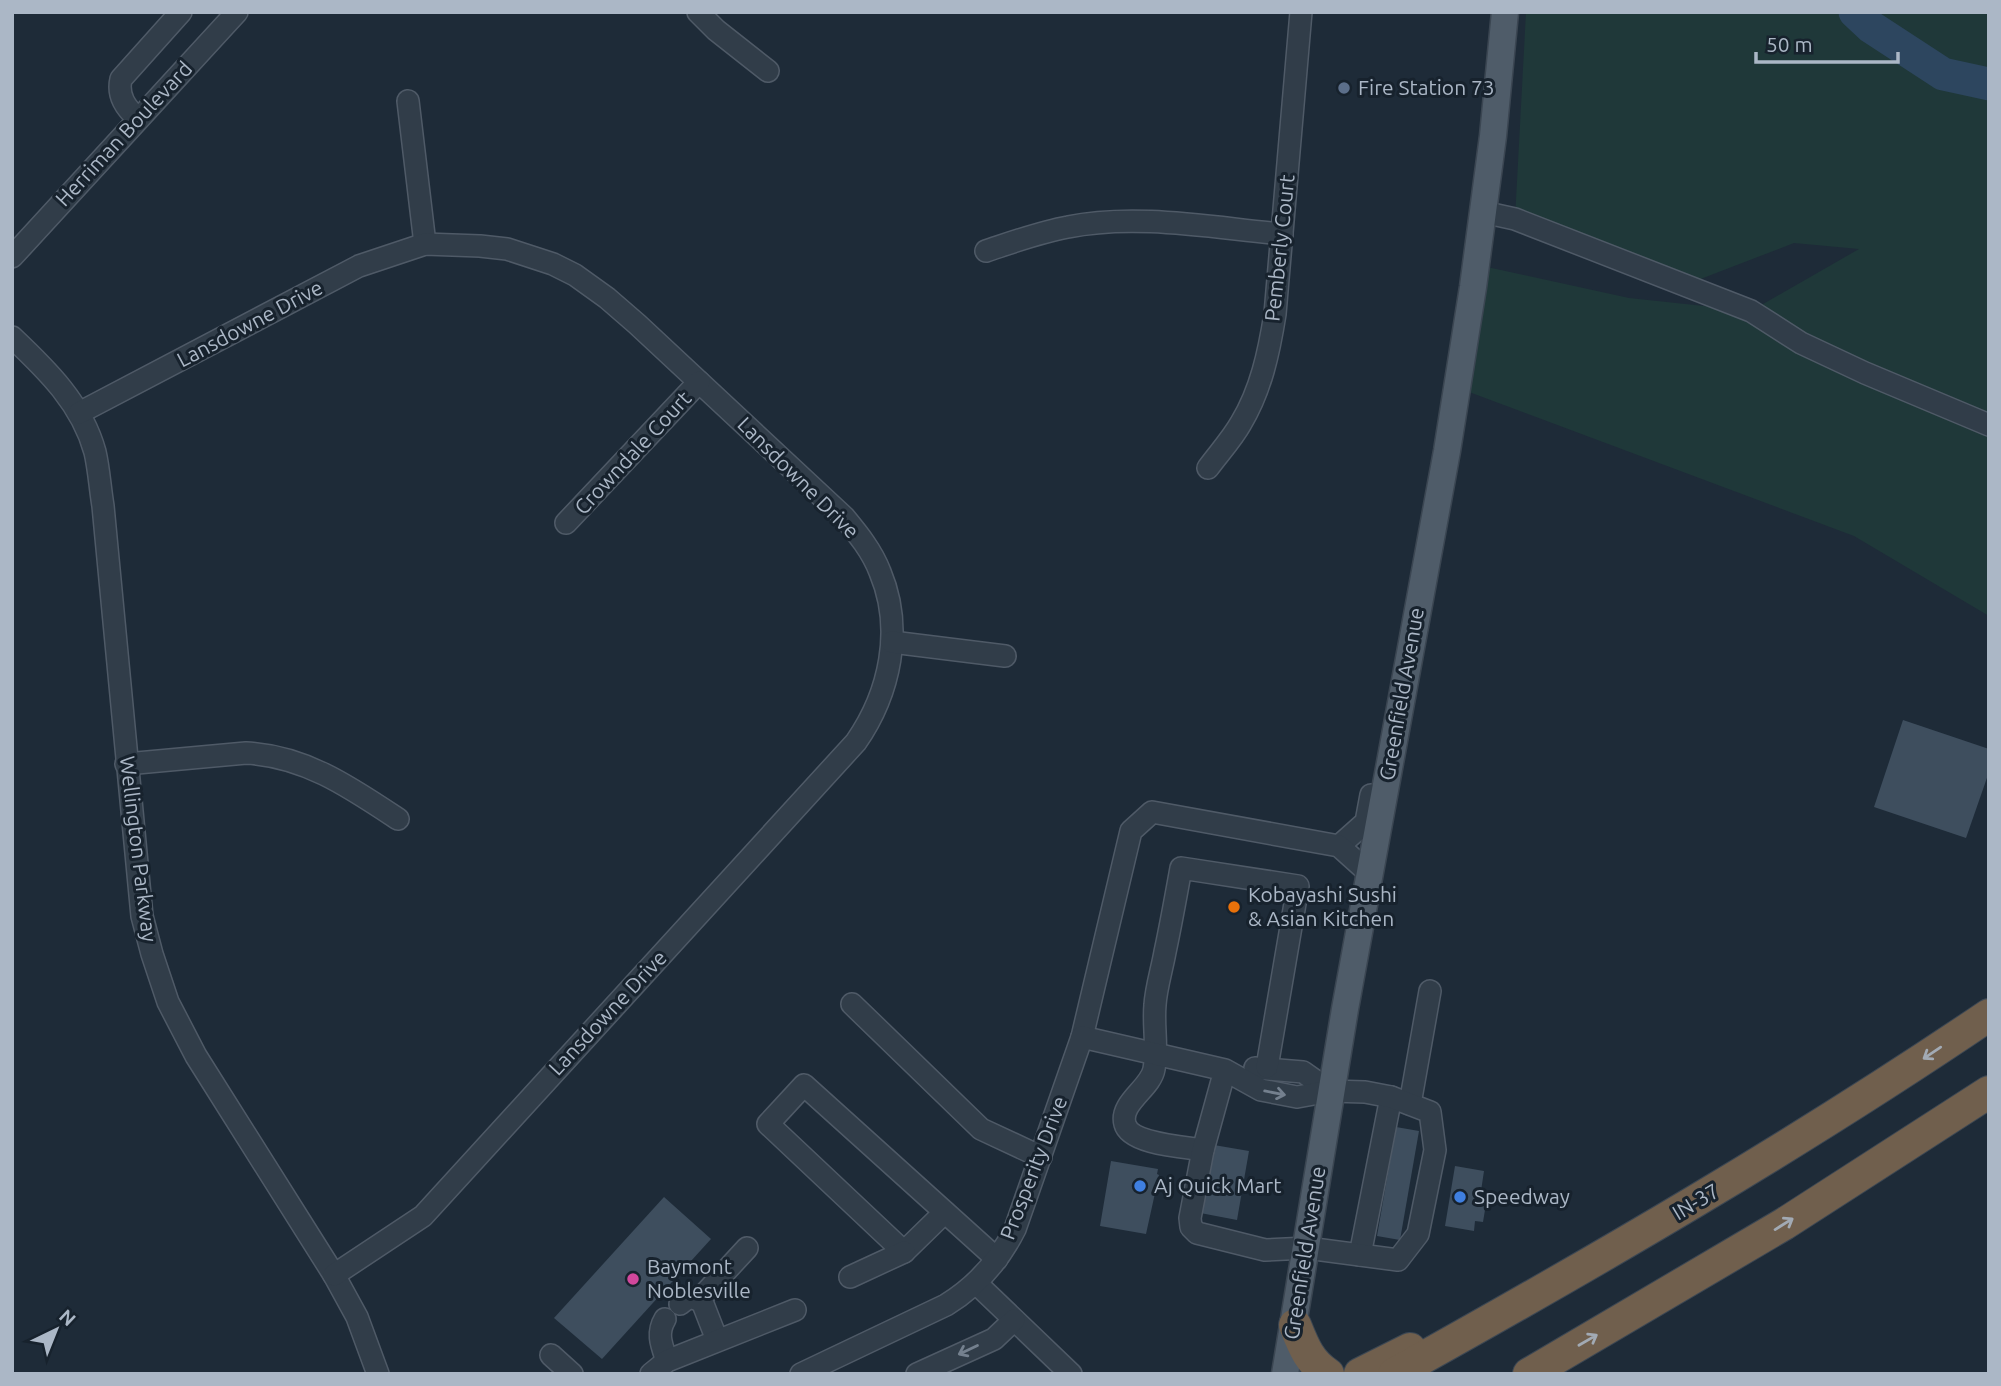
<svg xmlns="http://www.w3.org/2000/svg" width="2001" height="1386" viewBox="0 0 2001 1386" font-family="Ubuntu,sans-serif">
<rect width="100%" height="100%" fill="#1e2b38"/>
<path fill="#1f3839" d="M1526 12H1989V616L1854 536 1469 392 1487 267 1629 298 1751 311 1859 249 1794 243 1685 285 1515 219Z"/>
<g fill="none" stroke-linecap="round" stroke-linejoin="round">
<path stroke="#2d465f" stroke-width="33" d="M1855 12 1871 27 1943 74 1989 84"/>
</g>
<g fill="#3e4e5e">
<path d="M1903 720 1989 749V772L1966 838 1874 807Z"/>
<path d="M1396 1127 1419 1131 1400 1240 1377 1236Z"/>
<path d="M1208 1144 1249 1151 1237 1220 1195 1212Z"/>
<path d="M1111 1161 1158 1169 1157 1174 1159 1175 1146 1234 1100 1226Z"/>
<path d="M1455 1166 1484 1171 1481 1191 1488 1192 1483 1222 1475 1221 1474 1231 1445 1226Z"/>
<path d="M664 1197 711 1239 602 1359 554 1318Z"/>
</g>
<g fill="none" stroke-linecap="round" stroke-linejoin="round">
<defs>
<g id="minor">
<path d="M698 12 716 30 768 71"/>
<path d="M408 101 425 244"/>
<path d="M138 119C126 108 117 96 121 79L181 12"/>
<path d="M1483 212 1515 219 1751 311 1801 343 1865 373 1989 425"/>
<path d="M986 251C1013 242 1040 232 1068 227 1136 213 1214 228 1282 234"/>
<path d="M12 257 237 12"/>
<path d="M12 337C47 370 82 404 95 452 99 469 100 488 103 506L142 916 152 954 168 1002 196 1056 334 1275 357 1317 378 1374"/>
<path d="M79 413 359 266 425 244 480 246 507 249 553 264 575 275 607 298 637 324 844 517C858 534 872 551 880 572 904 629 890 693 856 742L423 1216 334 1275"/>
<path d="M1208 468C1219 453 1232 439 1241 423 1261 390 1269 352 1275 314L1301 12"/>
<path d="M566 523 699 382"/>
<path d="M892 642 1005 656"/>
<path d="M126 764 246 753C305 756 350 787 398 819"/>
<path d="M1339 846 1366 822 1371 795"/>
<path d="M852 1004 981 1129 1041 1157"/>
<path d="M1082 1037 1131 831 1152 812 1339 846 1369 873"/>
<path d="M1255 1068 1303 1072 1330 1091"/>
<path d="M1410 1104 1430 991"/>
<path d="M1203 1150C1185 1147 1130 1144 1125 1124 1119 1103 1151 1088 1154 1069 1158 1048 1153 1026 1155 1005 1156 988 1162 969 1165 952 1171 924 1176 896 1181 868L1298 886 1267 1067"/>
<path d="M945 1212 904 1252 768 1124 804 1085 997 1259"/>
<path d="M1360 1255 1391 1097"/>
<path d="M850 1277 904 1252"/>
<path d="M976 1283 1071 1374"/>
<path d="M699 1300 747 1248"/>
<path d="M680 1304 689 1297 699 1300 703 1304 717 1340"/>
<path d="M665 1319C656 1334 662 1346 667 1361"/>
<path d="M551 1355 572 1374"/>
<path d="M651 1374 667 1361 795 1310"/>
<path d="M801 1374 946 1305C977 1286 999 1261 1015 1229L1082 1037 1225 1070 1261 1090 1297 1097 1330 1091 1365 1092 1391 1097 1430 1112 1435 1150 1418 1234 1398 1260 1307 1248 1265 1250 1197 1233 1191 1227 1190 1218 1203 1150 1225 1070"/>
<path d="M917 1374 994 1339 1014 1320"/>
</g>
<path id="major" d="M1285 1374 1345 1009 1447 451 1473 287 1493 136 1505 12"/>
<g id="highway">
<path d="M1295 1325C1303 1345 1309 1362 1328 1374"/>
<path d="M1360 1374 1410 1349"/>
<path d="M1394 1374C1597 1261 1797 1145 1989 1015"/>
<path d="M1529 1374 1784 1224 1989 1092"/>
</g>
</defs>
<use href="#minor" stroke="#4f5a67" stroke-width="24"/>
<use href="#major" stroke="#3b4652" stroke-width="29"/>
<use href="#highway" stroke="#3c4753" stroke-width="34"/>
<use href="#minor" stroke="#313d49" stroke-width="21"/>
<use href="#major" stroke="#4f5c69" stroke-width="26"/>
<use href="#highway" stroke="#705f4d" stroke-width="32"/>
</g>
<defs><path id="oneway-shaft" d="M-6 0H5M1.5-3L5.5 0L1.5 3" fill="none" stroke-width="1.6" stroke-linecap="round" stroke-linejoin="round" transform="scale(1.75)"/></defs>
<g stroke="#a2aab4">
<use href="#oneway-shaft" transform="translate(1932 1053) rotate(146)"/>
<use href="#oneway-shaft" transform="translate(1784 1224) rotate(-32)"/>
<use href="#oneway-shaft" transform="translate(1588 1340) rotate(-30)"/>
</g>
<g stroke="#74808e">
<use href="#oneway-shaft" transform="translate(1275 1093) rotate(11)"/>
<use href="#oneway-shaft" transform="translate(968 1350) rotate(155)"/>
</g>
<circle fill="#5c6f8a" stroke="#17222d" stroke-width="2.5" cx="1344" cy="88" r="7"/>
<circle fill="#e8710a" stroke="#17222d" stroke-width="2.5" cx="1234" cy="907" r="7"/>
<g fill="#3f7fe0" stroke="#17222d" stroke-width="2.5">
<circle cx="1140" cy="1186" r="7"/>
<circle cx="1460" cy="1197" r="7"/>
</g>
<circle fill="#d1479c" stroke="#17222d" stroke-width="2.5" cx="633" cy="1279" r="7"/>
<g text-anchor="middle" stroke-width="6" stroke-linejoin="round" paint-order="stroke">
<g font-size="21" fill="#abb7c6" stroke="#17222d" text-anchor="start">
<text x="1358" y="95">Fire Station 73</text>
<text x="1248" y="902">Kobayashi Sushi<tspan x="1248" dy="24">&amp; Asian Kitchen</tspan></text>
<text x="1154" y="1193">Aj Quick Mart</text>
<text x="1474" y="1204">Speedway</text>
<text x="647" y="1274">Baymont<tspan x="647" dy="24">Noblesville</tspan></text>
</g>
<g font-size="21" fill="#abb7c6" stroke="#17222d">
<text transform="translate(124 134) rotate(-47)" y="7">Herriman Boulevard</text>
<text transform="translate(1280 248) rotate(-84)" y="7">Pemberly Court</text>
<text transform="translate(250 324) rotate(-28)" y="7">Lansdowne Drive</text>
<text transform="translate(633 453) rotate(-47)" y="7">Crowndale Court</text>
<text transform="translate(798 478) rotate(45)" y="7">Lansdowne Drive</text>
<text transform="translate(1402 694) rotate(-80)" y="7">Greenfield Avenue</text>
<text transform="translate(138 849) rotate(83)" y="7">Wellington Parkway</text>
<text transform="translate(608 1013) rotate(-47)" y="7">Lansdowne Drive</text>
<text transform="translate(1034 1168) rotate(-69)" y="7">Prosperity Drive</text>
<text transform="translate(1696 1202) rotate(-31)" y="7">IN-37</text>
<text transform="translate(1305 1253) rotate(-81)" y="7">Greenfield Avenue</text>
</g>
</g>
<rect width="2001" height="1386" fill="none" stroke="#abb7c6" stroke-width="28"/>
<g transform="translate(56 1330) rotate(43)" stroke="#17222d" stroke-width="5" paint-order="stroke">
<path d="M0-5L12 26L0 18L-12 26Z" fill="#abb7c6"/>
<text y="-10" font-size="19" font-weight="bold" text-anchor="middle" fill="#abb7c6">N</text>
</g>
<path d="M1756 52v10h142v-10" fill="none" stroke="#abb7c6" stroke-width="3.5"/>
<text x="1766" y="52" font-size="21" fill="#abb7c6" stroke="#17222d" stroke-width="5" paint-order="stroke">50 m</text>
</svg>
